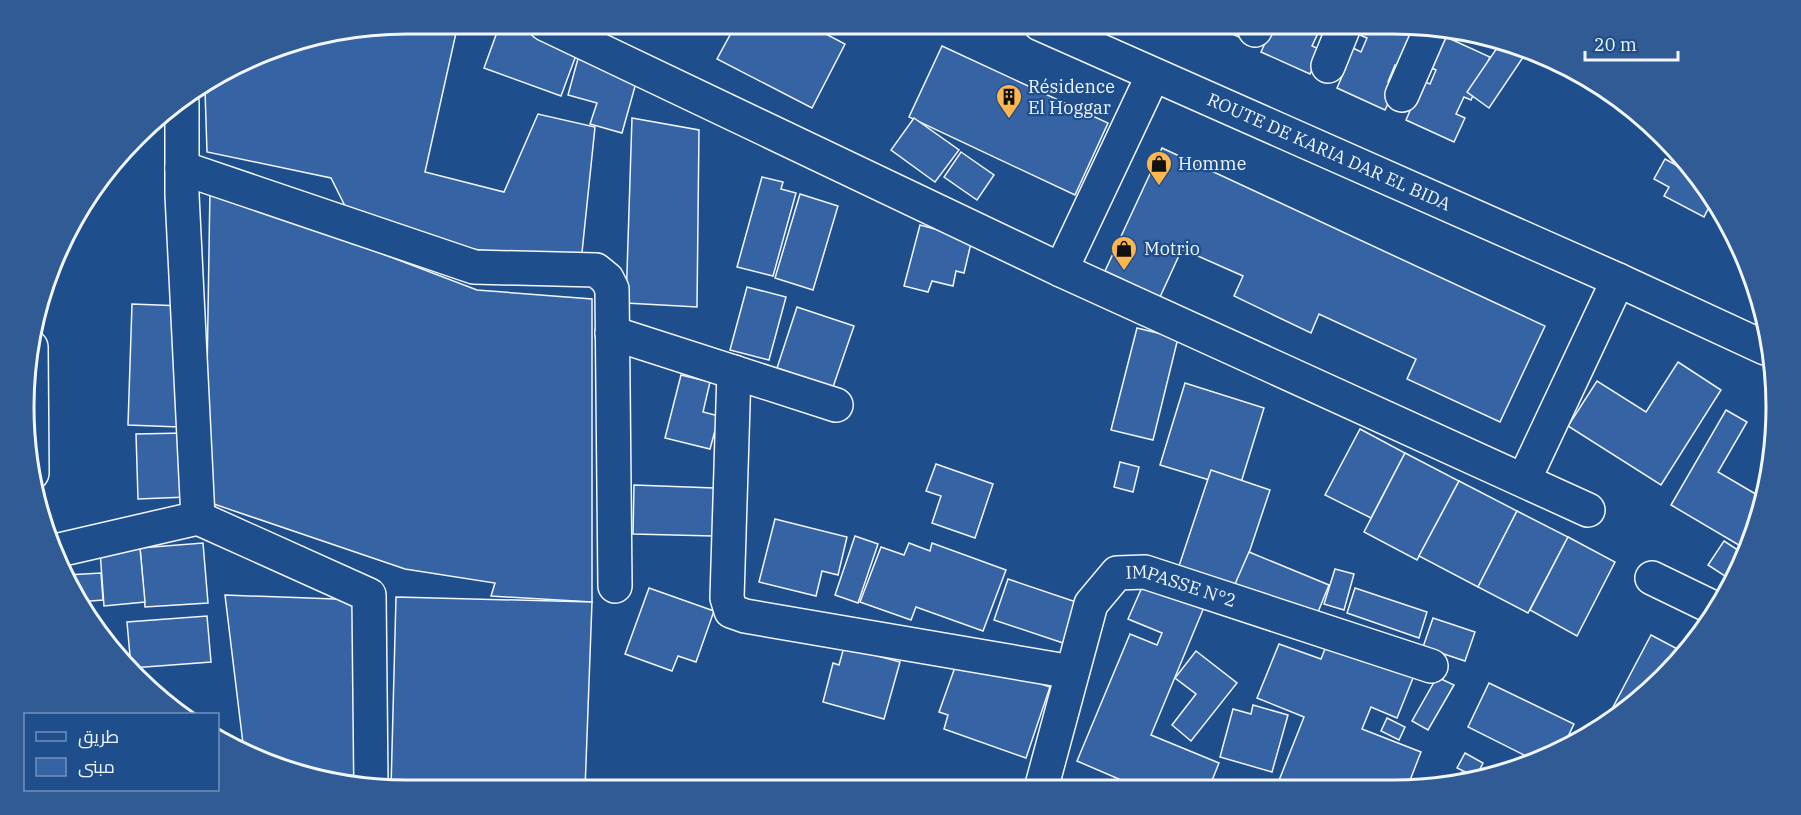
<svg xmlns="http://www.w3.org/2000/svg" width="1801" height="815" viewBox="0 0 1801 815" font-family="'IBM Plex Serif',Cairo,serif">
<rect width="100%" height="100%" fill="#1f4e8c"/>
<g fill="#3563a3" stroke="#f2f6ff" stroke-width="1.5">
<path d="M408 24H458L425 172 504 192 538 114 595 127 581 262 422 243 350 216 331 178 207 152 205 90 284 44Z"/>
<path d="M500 24 578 50 561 96 484 68Z"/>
<path d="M736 24H807L845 44 812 108 717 59Z"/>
<path d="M1210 24H1245L1239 37Z"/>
<path d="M1268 24H1330L1326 32 1320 29 1312 46 1321 50 1310 74 1261 52 1271 30Z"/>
<path d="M1365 24H1394L1419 29 1402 68 1395 65 1388 82 1396 86 1385 110 1337 88 1346 67 1341 64 1349 46 1361 52 1367 38 1360 35Z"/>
<path d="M1444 36 1490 57 1471 100 1464 97 1456 114 1465 118 1454 142 1406 120 1415 99 1418 79 1430 84 1436 70 1429 67Z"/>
<path d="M1499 45 1521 49 1526 53 1489 108 1467 92Z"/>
<path d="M942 46 1108 123 1075 195 909 117Z"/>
<path d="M579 55 639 72 622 133 590 124 597 103 568 95Z"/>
<path d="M632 118 699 130 697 307 626 303Z"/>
<path d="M914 118 959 150 935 182 891 150Z"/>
<path d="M1162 148 1545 326 1500 422 1407 379 1416 359 1319 314 1311 333 1234 296 1243 276 1182 249 1160 297 1105 271Z"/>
<path d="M961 152 994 175 977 200 944 177Z"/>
<path d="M1665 159 1683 169 1685 166 1710 205 1704 217 1664 196 1669 187 1654 179Z"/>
<path d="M762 177 783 182 781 189 796 193 773 276 737 267Z"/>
<path d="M210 188 477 290 592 299V602L491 596 495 583 405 569 205 501Z"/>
<path d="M800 194 838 206 813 290 775 278Z"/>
<path d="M920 225 972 239 964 273 956 271 953 286 932 281 928 292 904 286Z"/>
<path d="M747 287 786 297 769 360 730 350Z"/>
<path d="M132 304 183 306 179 427 128 425Z"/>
<path d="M797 307 854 326 833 387 777 368Z"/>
<path d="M1137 328 1178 338 1153 440 1111 430Z"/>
<path d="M1678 362 1721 390 1661 485 1568 426 1597 381 1646 412Z"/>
<path d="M681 375 710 382 703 412 719 416 710 449 665 438Z"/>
<path d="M1185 383 1264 408 1239 489 1160 465Z"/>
<path d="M1726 410 1747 422 1718 472 1759 496 1749 551 1671 505Z"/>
<path d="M1360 429 1405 453 1371 518 1325 495Z"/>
<path d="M184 433 187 497 138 499 136 434Z"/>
<path d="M1405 453 1459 481 1417 560 1364 532Z"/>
<path d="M1120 462 1139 467 1133 492 1114 487Z"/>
<path d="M936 464 993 484 975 538 932 523 941 496 926 491Z"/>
<path d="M1211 470 1270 490 1237 589 1178 569Z"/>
<path d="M1459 481 1517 511 1478 587 1419 556Z"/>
<path d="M634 485 714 488 713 536 633 534Z"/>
<path d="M1517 511 1568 537 1528 613 1478 587Z"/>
<path d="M775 519 847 537 838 575 822 571 816 596 759 582Z"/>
<path d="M855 536 878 544 858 603 835 595Z"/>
<path d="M1568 537 1615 562 1577 636 1530 610Z"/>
<path d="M1724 541 1747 556 1731 580 1708 565Z"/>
<path d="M203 543 208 603 145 607 140 548Z"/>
<path d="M909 543 930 551 932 543 1006 570 983 631 916 607 911 620 860 602 881 547 904 555Z"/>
<path d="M140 548 145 602 104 606 100 551Z"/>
<path d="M1249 552 1329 585 1316 617 1235 584Z"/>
<path d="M1335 569 1354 574 1344 610 1324 604Z"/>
<path d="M101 573 103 600 78 602 67 575Z"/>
<path d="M1147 576 1207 600 1151 735 1219 763 1209 788 1142 789 1077 761 1130 634 1157 645 1162 633 1128 619Z"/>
<path d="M1008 579 1076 602 1063 643 994 620Z"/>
<path d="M649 588 714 611 696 662 678 656 672 671 625 654Z"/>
<path d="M1355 588 1427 612 1419 638 1347 613Z"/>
<path d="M225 595 362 600 358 781 261 762 244 752Z"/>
<path d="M396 597 592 602 585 790 407 791 391 788Z"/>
<path d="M207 616 211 662 132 668 131 667 127 622Z"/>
<path d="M1433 618 1475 632 1465 661 1423 647Z"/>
<path d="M1651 635 1685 653 1622 715 1612 709Z"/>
<path d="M1329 639 1415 673 1397 718 1371 707 1362 729 1421 752 1407 788H1276L1304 717 1257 698 1279 644 1321 659Z"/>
<path d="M844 647 900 662 884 719 823 702 833 663 839 665Z"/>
<path d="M1196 651 1237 683 1191 741 1172 725 1196 694 1175 678Z"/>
<path d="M959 656 1050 687 1026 758 944 729 948 715 939 712Z"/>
<path d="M1437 677 1454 685 1428 730 1412 721Z"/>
<path d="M1489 683 1574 724 1562 749 1538 762 1468 727Z"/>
<path d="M1253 705 1288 715 1272 772 1220 757 1233 709 1251 714Z"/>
<path d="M1387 718 1405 727 1399 740 1381 731Z"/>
<path d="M1465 753 1483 763 1476 777 1457 768Z"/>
<path d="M1462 772 1474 780 1454 785Z"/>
</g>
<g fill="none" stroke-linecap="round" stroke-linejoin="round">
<defs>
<g id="minor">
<path d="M545 24 1061 270 1588 510"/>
<path id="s1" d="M1040 24 1618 280 1765 348"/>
<path d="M1255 30 1258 24"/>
<path d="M1328 66 1345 24"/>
<path d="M1402 95 1430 31"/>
<path d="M182 168 474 267 596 270 607 279 612 289 615 586"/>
<path d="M1061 270 1153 75"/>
<path d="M612 333 836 405"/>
<path d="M31 347 32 473"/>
<path d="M734 372 727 598 731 611 745 616 1072 672"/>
<path d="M1524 480 1618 280"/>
<path d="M198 518 369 595 371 784"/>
<path d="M59 550 198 518 182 195V103"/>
<path d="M1652 578 1716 609"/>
<path id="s2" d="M1041 789 1091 604 1117 573 1145 572 1431 666"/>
</g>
</defs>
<use href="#minor" stroke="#f2f6ff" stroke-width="36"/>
<use href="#minor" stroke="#1f4e8c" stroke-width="33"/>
</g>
<defs>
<symbol id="building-pin" viewBox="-11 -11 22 30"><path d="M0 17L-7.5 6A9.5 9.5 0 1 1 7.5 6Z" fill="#ffb74d" stroke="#1f4e8c"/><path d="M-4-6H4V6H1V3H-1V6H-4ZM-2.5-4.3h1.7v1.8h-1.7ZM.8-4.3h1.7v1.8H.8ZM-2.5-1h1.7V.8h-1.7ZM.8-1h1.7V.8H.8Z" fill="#111"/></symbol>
<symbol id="shop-pin" viewBox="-11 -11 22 30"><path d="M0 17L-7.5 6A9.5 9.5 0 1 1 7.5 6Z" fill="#ffb74d" stroke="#1f4e8c"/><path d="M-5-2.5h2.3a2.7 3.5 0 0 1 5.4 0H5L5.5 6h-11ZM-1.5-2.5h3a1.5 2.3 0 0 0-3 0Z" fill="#111"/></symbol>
</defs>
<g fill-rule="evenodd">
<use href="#building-pin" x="994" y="82" width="30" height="40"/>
<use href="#shop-pin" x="1144" y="149" width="30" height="40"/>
<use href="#shop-pin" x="1109" y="234" width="30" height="40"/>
</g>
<g text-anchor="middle" stroke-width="4.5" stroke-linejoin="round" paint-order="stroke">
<g font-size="18" fill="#f2f6ff" stroke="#1f4e8c" text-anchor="start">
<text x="1028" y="93">Résidence<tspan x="1028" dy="21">El Hoggar</tspan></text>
<text x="1178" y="170">Homme</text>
<text x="1144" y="255">Motrio</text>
</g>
<g font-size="18" fill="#f2f6ff" stroke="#1f4e8c">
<text dy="6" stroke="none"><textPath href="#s1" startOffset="316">ROUTE DE KARIA DAR EL BIDA</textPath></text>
<text dy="6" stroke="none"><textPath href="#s2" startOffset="298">IMPASSE N°2</textPath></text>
</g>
</g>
<path d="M0 0H1801V815H0ZM407 34H1393A373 373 0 0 1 1766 407V407A373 373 0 0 1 1393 780H407A373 373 0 0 1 34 407V407A373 373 0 0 1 407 34Z" fill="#305b95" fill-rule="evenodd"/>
<path fill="none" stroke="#f2f6ff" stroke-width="3" d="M407 34H1393A373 373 0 0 1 1766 407V407A373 373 0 0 1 1393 780H407A373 373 0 0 1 34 407V407A373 373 0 0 1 407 34Z"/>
<rect x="24" y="713" width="195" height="78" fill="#1f4e8c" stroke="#7391ba" stroke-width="1.5"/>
<rect x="36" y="732" width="30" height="9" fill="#1f4e8c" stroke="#7391ba" stroke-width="1.5"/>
<text x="78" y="743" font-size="18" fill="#f2f6ff">طريق</text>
<rect x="36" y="758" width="30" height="18" fill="#3563a3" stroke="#7391ba" stroke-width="1.5"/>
<text x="78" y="773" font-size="18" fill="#f2f6ff">مبنى</text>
<path d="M1585 51v9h93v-9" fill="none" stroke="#f2f6ff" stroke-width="3"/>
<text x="1594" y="51" font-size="18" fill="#f2f6ff" stroke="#1f4e8c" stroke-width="4.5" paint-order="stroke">20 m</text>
</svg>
